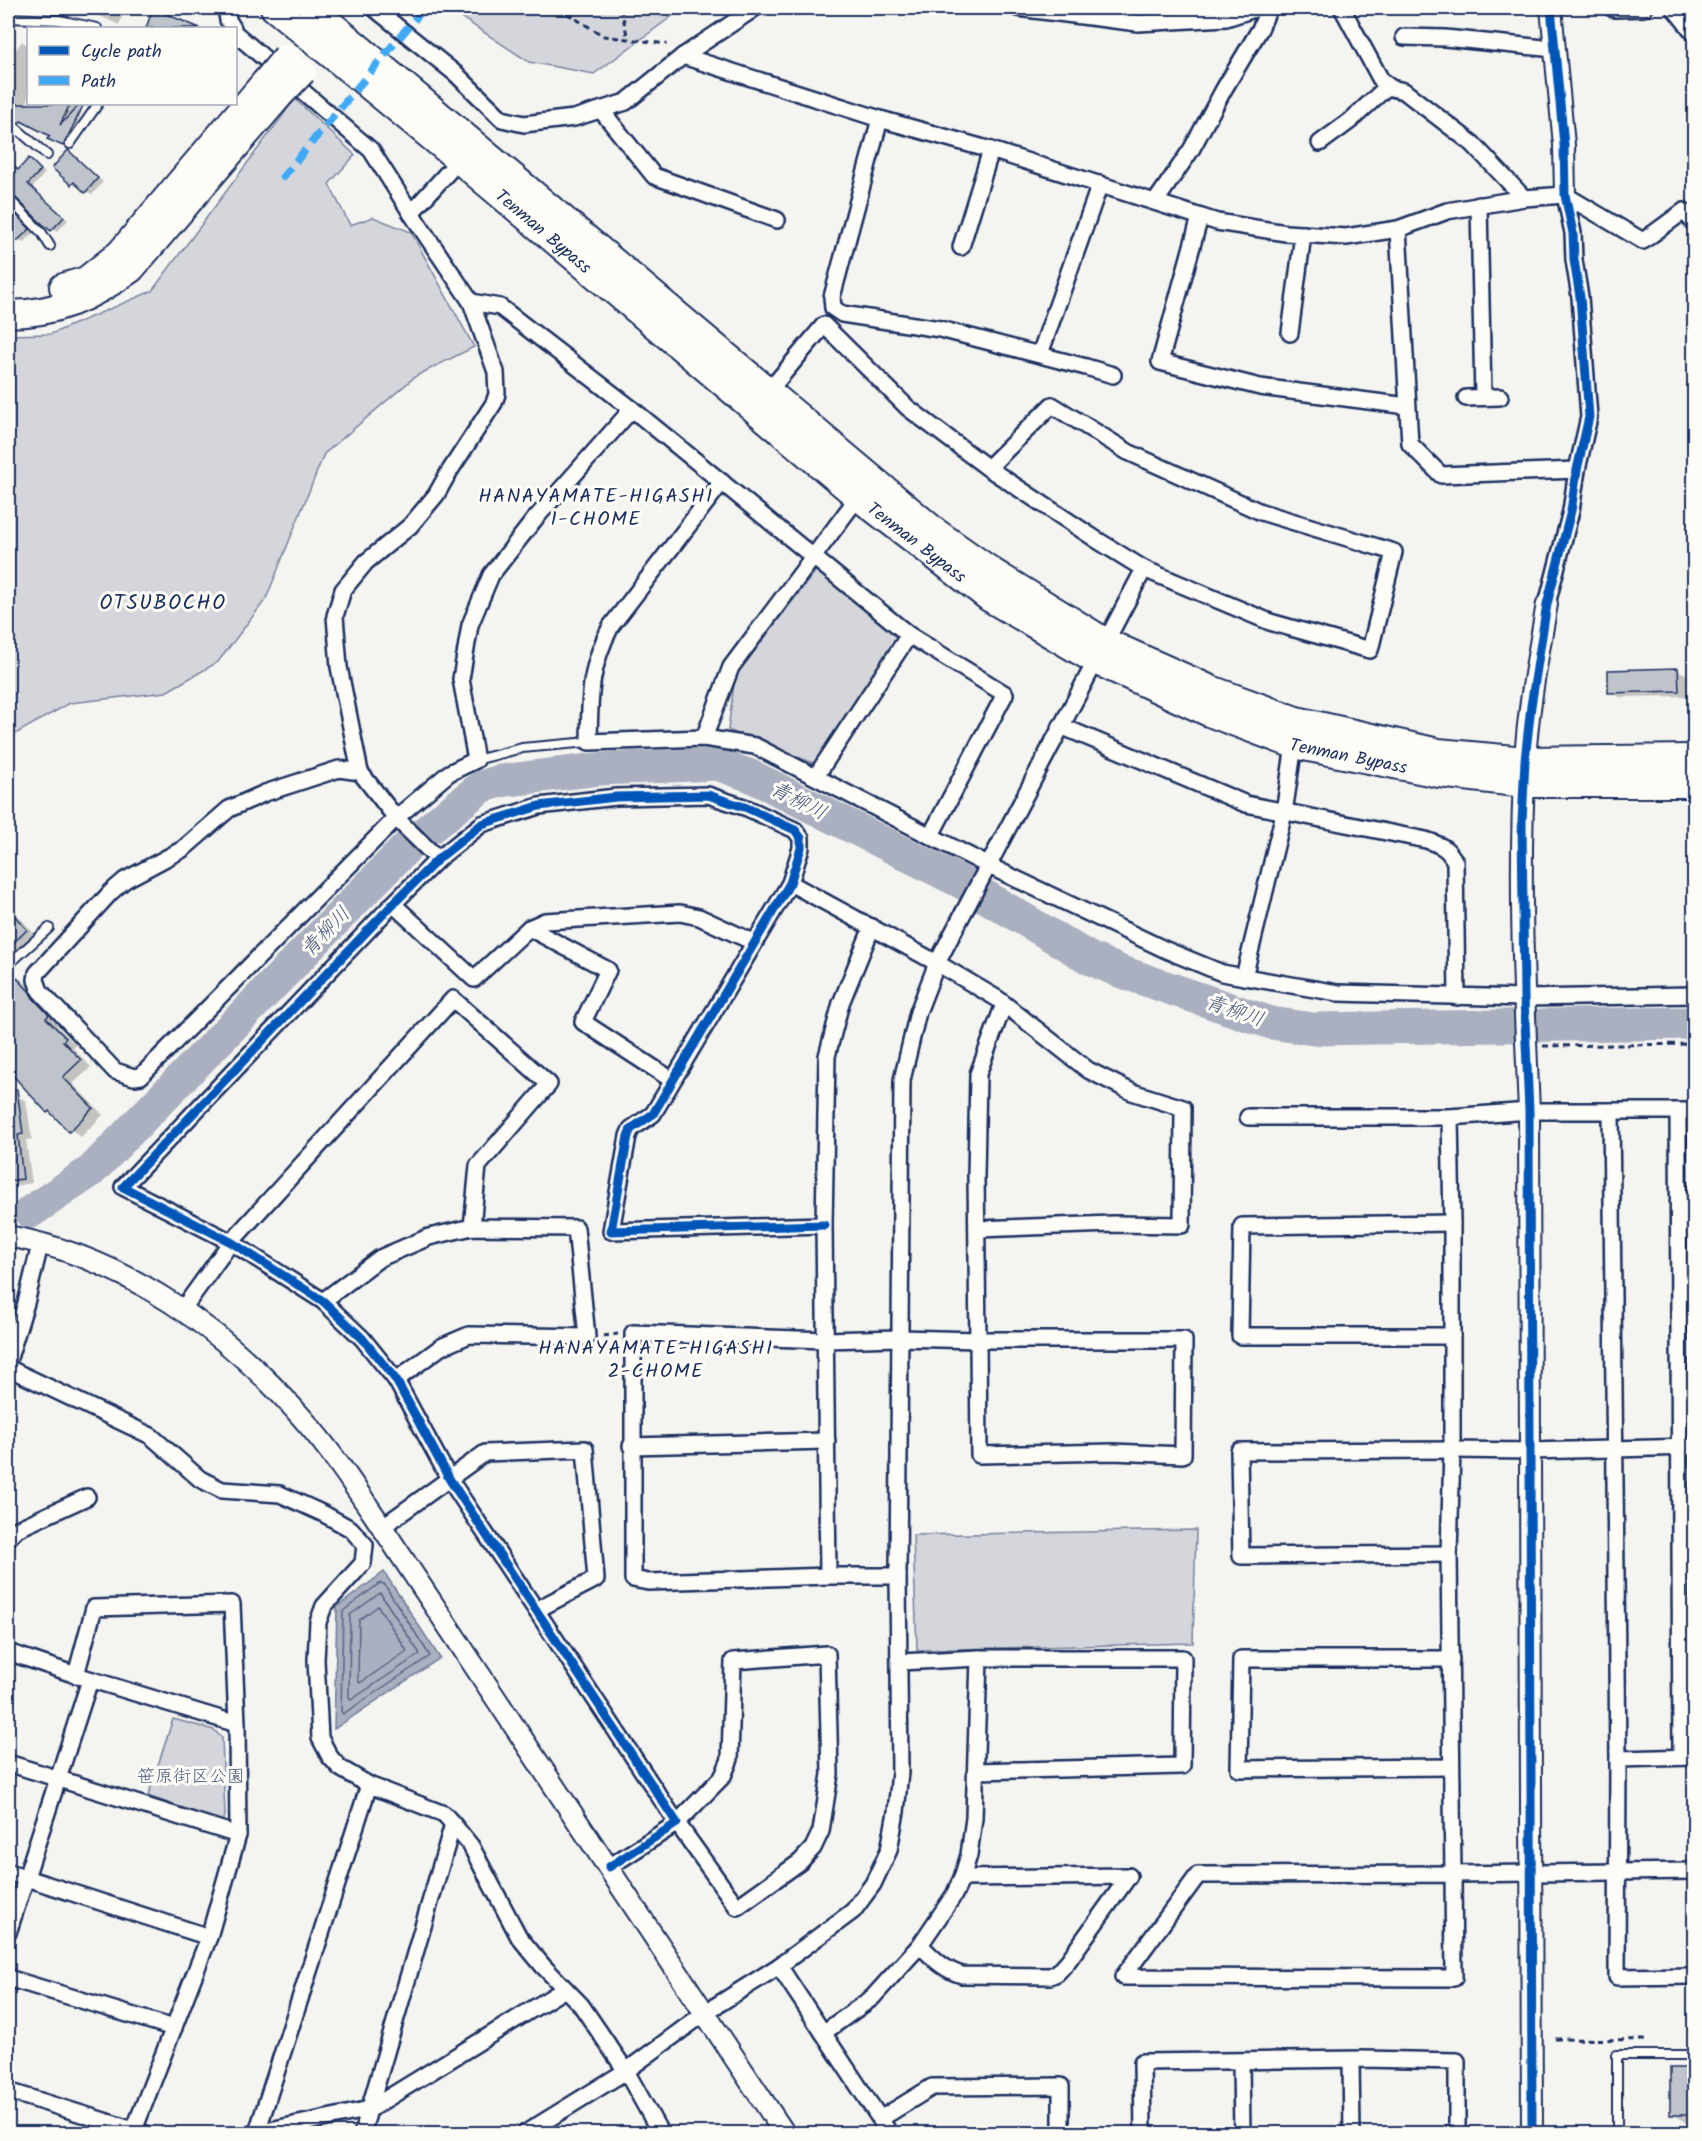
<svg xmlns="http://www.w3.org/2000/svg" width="1702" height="2141" viewBox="0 0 1702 2141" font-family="Kalam,'Klee One',sans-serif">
<rect width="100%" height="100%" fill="#f4f4f1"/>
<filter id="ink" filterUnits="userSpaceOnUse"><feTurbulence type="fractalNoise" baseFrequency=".0167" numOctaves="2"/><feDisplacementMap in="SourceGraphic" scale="12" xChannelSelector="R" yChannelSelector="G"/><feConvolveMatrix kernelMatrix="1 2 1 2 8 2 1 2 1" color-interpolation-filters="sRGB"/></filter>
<g filter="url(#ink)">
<g fill="#d4d6db" stroke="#78829c" stroke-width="1.5">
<path d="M447 8H683L594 74 529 62Z"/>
<path d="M295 99 355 155 329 184 350 225 373 217 411 232 474 347 416 376 324 454 266 599 218 662 166 692 70 703 8 738V335L51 334 152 291Z"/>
<path d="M818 568 898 638 816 764 728 730 735 676Z"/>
<path d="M1196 1530 1193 1643 917 1650 913 1535Z"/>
<path d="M173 1719 214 1730 222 1738 225 1816 223 1822 148 1796Z"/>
</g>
<path fill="#aab0bf" stroke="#717c98" stroke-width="1.5" d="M384 1572 440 1658 334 1729 337 1607Z"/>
<g fill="#0003">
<path d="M99 8H125L119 25 96 14Z"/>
<path d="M150 8H176L172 18 198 28H148L152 15 149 12Z"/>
<path d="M22 41 28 46V104H76L69 117 78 109 82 111 68 148 50 138 52 135 26 123 25 124 12 117 8 119V61Z"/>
<path d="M68 152 103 182 92 195 79 185 78 187 72 184Z"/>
<path d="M8 160 19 171 30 160 45 173 32 188 68 220 57 232 13 194 8 198Z"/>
<path d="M8 204 34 233 23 243 8 230Z"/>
<path d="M1678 670 1687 675 1688 696 1619 697 1610 692Z"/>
<path d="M8 904 37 937 8 964Z"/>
<path d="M8 964 13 970 14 974 21 979 40 998 59 1022 56 1025 76 1045 73 1048 91 1067 73 1084 103 1115 81 1137 48 1112 8 1068Z"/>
<path d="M17 1096 26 1101 32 1139 26 1140 32 1183 8 1187V1097Z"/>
<path d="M1694 2069V2122H1685L1672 2114Z"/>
</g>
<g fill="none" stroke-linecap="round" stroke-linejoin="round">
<g stroke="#546385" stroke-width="1.5">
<path d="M380 1583 384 1584 430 1656 343 1714 341 1711 343 1611Z"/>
<path d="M380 1593 420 1654 351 1700 349 1697 350 1615Z"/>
<path d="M378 1606 407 1651 360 1683 358 1680 359 1620Z"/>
</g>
<path stroke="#aab0bf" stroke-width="33" d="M30 1212 91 1171 410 844 481 787 500 781 599 769 717 764 751 776 961 882 1089 958 1119 971 1271 1023 1313 1029 1694 1023"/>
</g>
<g fill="#bfc3cc" stroke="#1b2f5e" stroke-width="1.5">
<path d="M153 8H169L166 14 200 28H146Z"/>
<path d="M8 104H70L60 125 80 104 83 106 63 146 47 139 50 136 21 121 19 123 8 115Z"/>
<path d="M68 150 98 178 85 193 74 182 71 185 52 168Z"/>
<path d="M29 158 41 170 28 184 64 217 51 231 39 221 12 194 8 192V160L18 170Z"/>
<path d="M8 206 30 229 17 241 8 231Z"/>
<path d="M1678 668 1679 691 1608 693V670Z"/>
<path d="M8 908 27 930 8 948Z"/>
<path d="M8 971H10L29 991 33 998 49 1015 46 1018 66 1038 63 1041 81 1060 63 1077 93 1108 69 1132 49 1111 47 1113 8 1070Z"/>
<path d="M17 1089 23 1134 18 1135 23 1179 8 1181V1090Z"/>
<rect x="1670" y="2068" width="25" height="47"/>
</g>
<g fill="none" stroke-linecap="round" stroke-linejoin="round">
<defs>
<g id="service">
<path d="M8 18 59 20 97 28"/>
<path d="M8 121 47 155"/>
<path d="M70 144 98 104"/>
<path d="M8 198 42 233 50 246"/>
<path d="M476 760 522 748 589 742"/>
<path d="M8 965 49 928"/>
<path d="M1617 2134V2055H1694"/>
</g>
<g id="minor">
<path d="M226 8 228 20 233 28"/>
<path d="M374 8 456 74 502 119 524 124 574 118 626 102 683 56 755 8"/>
<path d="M1018 8 1138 23 1226 18 1257 8"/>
<path d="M1342 8 1381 80 1391 88 1404 91 1473 144 1524 198"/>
<path d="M1612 8 1615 9 1644 8"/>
<path d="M1674 8 1694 33"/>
<path d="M236 34 371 150 411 213 471 302 496 372 497 394 494 403 449 472 436 495 410 526 366 562 343 590 335 616 339 667 360 772 396 818 438 859"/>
<path d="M1404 37 1445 38 1554 49"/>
<path d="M683 56 880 119 991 150 1217 222 1286 233 1346 237 1398 229 1447 211 1524 198 1565 195 1643 241 1684 211 1694 223"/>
<path d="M601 110 654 176 777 220"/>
<path d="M880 119 832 297 833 308 842 314 940 329 1086 367 1113 375"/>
<path d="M1320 143 1350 121 1388 86"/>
<path d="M1156 201 1191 150 1224 89 1260 29 1269 8"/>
<path d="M1479 205 1483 397"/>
<path d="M411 213 459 160"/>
<path d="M1200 217 1160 362 1260 387 1407 406"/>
<path d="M1398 229 1410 444 1441 475 1577 470"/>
<path d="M961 247 991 150"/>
<path d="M471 302 500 307 632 409 909 635 1005 694 931 835"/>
<path d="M1290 333 1303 234"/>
<path d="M1040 354 1100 184"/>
<path d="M768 392 824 325 908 408 988 468 1097 540 1144 569 1270 622 1370 650 1394 552 1261 512 1128 452 1052 405 988 468"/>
<path d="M1466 398 1500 397"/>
<path d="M722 482 611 626C589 668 590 696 589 742L704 738 755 746 989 866 1166 950 1222 973 1338 993 1524 998 1694 995"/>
<path d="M1547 604 1571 511 1577 470 1589 417 1580 297 1574 260 1573 233 1565 195"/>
<path d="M1061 726 1246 804 1426 840C1441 845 1448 848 1455 862L1457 997"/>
<path d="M704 738 731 667 858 497"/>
<path d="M360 772 339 769 265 793 229 809 183 849 125 880 111 892 37 973 36 980 40 991 115 1071 134 1077 141 1076 396 818 449 773 476 760 461 679 470 625 491 575 534 520 632 409"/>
<path d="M816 776 909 635"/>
<path d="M790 883 937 963 998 999 1088 1070 1132 1092 1183 1108 1182 1225 1113 1224 978 1229"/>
<path d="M393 904 474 979 529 928 545 921 680 913 699 917 753 942"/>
<path d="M529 928 608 970 583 1022 672 1080"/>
<path d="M1244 977 1284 813 1294 745"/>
<path d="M1611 1111 1618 1759 1617 1977 1694 1976"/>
<path d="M1678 1111 1681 1757"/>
<path d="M1248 1117H1450L1529 1111H1694"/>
<path d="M1450 1117 1452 1223V1450L1449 1554 1453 1874 1694 1871"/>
<path d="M323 1301 380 1258 429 1237 472 1227 576 1228 587 1337 469 1335 441 1347 396 1380"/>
<path d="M182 1310 231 1242 453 999 549 1084 478 1166 472 1227"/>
<path d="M1452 1336H1240L1242 1226 1452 1223"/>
<path d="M978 1340H1184L1183 1455 1113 1452 979 1455Z"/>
<path d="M8 1361 26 1303 40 1245"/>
<path d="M8 1368 151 1436 200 1479 222 1490 280 1494 324 1514 351 1529 365 1545 363 1563 324 1606 318 1622 316 1660 320 1738 330 1757 340 1768 369 1785 444 1814 453 1824 471 1846 519 1937 543 1966 581 2005 626 2071 661 2134"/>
<path d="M631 1446 827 1441"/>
<path d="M382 1527 485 1453 585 1449 596 1579 536 1610"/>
<path d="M8 1538 17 1529 87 1497"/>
<path d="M1449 1554 1241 1556 1239 1451 1452 1450 1529 1451 1694 1447"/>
<path d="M828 1576 824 1225 827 1056 841 1003 872 927"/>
<path d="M898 1576H828L648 1582 633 1579V1333L826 1340 899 1338 978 1340 976 1176 978 1074 1004 1004"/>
<path d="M8 1652 76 1675 237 1724"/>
<path d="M827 1654 830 1774 821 1831 813 1848 800 1862 737 1907 677 1823 723 1776 730 1759 733 1661Z"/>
<path d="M900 1662 979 1658H1183L1182 1766 976 1771"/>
<path d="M76 1675 94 1608 232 1604 237 1724 238 1835 209 1937 134 2130"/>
<path d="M1618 1759 1694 1757"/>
<path d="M8 1763 238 1835"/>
<path d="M1451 1767 1239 1769 1241 1659H1451"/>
<path d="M609 1867 677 1823 450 1480 396 1380 362 1338 323 1301 231 1242 123 1187 393 904 438 859 482 824 539 806 616 797 708 795 747 808 795 830 801 838V848L790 883 653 1114 631 1129 628 1136 611 1231 824 1225"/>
<path d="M8 1872 209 1937"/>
<path d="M1453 1874 1454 1978 1123 1977 1198 1875Z"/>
<path d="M8 1933 90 1680"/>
<path d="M920 1945C933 1958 944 1970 962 1975L1050 1976 1057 1973 1068 1961 1129 1876 962 1878"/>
<path d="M779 1966 890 2134"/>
<path d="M8 1978 174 2028"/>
<path d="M823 2033 872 1998 920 1945 954 1895 962 1878 969 1855 974 1818 979 1658"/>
<path d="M1351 2060 1352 2134"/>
<path d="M1241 2062 1242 2134"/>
<path d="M8 2091 146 2134"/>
<path d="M880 2119 932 2087 1061 2086V2134"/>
<path d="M257 2132 369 1785"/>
<path d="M251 2134 370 2109 565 1989"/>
<path d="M362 2134 453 1824"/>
<path d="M524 2134 626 2071 706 2012 779 1966 853 1911 873 1884 889 1850 896 1812 900 1772 898 1576 902 1080 918 1012 937 963 1144 569"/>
<path d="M1143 2134 1142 2062 1363 2059 1457 2061V2134"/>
</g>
<g id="tertiary">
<path d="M1551 8 1564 145 1565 195"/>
<path d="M8 1236C125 1257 227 1331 304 1420 333 1453 357 1490 382 1527L785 2134"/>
<path d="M1532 2134 1529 1111C1524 995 1518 877 1525 761 1528 708 1538 656 1547 604"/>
</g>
<g id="trunk">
<path id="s1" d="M274 8 459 160 858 497 989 598 1096 661 1209 713 1294 745 1439 774 1525 784H1694"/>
<path d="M312 8 936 532 993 572 1106 642 1211 689 1296 720 1438 752 1525 760 1694 758"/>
<path d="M63 287 86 280 120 253 265 82"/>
<path d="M8 314C56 314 92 297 131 269L280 95"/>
</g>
</defs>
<use href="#service" stroke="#1b2f5e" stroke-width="12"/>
<use href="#minor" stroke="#1b2f5e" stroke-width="20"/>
<use href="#tertiary" stroke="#1b2f5e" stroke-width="24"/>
<use href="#trunk" stroke="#1b2f5e" stroke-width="30"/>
<g stroke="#1b2f5e" stroke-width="3" stroke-dasharray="6 4.5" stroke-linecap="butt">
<path d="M558 8 604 36 667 44"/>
<path d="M621 8 628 39"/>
<path d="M1543 1046 1694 1044"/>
<path d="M603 1336 618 1334"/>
<path d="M1555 2039 1646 2040"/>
</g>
<use href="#service" stroke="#fdfcf7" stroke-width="8"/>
<use href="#minor" stroke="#fdfcf7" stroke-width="15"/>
<use href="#tertiary" stroke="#fdfcf7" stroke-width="20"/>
<use href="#trunk" stroke="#fdfcf7" stroke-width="26"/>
<defs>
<g id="trunk-bridge">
<path d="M265 82 286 57"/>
<path d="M280 95 303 71"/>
</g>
</defs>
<use href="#trunk-bridge" stroke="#1b2f5e" stroke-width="30" stroke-linecap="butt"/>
<use href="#trunk-bridge" stroke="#fdfcf7" stroke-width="26"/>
<path stroke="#3fa9f5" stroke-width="8" stroke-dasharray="15 8" stroke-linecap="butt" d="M281 179 424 8"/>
<defs>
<g id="cycleway">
<path d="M609 1867 677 1823 450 1480 396 1380 362 1338 323 1301 231 1242 123 1187 393 904 438 859 482 824 539 806 616 797 708 795 747 808 795 830 801 838V848L790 883 653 1114 631 1129 628 1136 611 1231 824 1225"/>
<path d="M1532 2134 1529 1111 1524 998 1522 822 1525 760 1531 706 1547 604 1571 511 1577 470 1589 417 1580 297 1574 260 1573 233 1565 195 1564 145 1551 8"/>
</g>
</defs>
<use href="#cycleway" stroke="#fdfcf7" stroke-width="13"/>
<use href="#cycleway" stroke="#0057b8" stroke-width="9"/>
</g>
</g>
<g text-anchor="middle" stroke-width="6" stroke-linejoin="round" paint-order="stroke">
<g font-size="18" fill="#1b2f5e" stroke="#fdfcf7">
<text dy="6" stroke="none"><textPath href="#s1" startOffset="350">Tenman Bypass</textPath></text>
<text dy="6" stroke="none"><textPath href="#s1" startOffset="836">Tenman Bypass</textPath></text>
<text dy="6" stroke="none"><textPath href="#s1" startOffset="1322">Tenman Bypass</textPath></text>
</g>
<g font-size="18" fill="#49597d" stroke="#fdfcf7">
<text x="191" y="1782">笹原街区公園</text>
</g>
<g font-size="20" letter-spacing="1.5" fill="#1b2f5e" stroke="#fdfcf7">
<text x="596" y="502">HANAYAMATE-HIGASHI<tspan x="596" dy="23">1-CHOME</tspan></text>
<text x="656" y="1354">HANAYAMATE-HIGASHI<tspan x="656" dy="23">2-CHOME</tspan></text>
</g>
<g font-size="20" font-style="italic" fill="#46567b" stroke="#fdfcf7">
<text transform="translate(799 800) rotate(27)" y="7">青柳川</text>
<text transform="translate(325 931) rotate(-46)" y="7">青柳川</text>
<text transform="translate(1235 1010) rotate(19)" y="7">青柳川</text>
</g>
<g font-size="21" letter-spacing="1.5" fill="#1b2f5e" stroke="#fdfcf7">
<text x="163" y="609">OTSUBOCHO</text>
</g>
</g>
<rect width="1702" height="2141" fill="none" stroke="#fdfcf7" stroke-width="30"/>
<rect x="15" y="15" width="1672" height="2111" fill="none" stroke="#1b2f5e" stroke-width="2" filter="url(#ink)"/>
<rect x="27" y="27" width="210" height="78" fill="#fdfcf7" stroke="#a3aaba" stroke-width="1.5"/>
<rect x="39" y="46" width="30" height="9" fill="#0057b8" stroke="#a3aaba" stroke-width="1.5"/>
<text x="81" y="57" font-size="18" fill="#1b2f5e">Cycle path</text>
<rect x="39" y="76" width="30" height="9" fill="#3fa9f5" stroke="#a3aaba" stroke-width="1.5"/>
<text x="81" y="87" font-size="18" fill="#1b2f5e">Path</text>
</svg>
